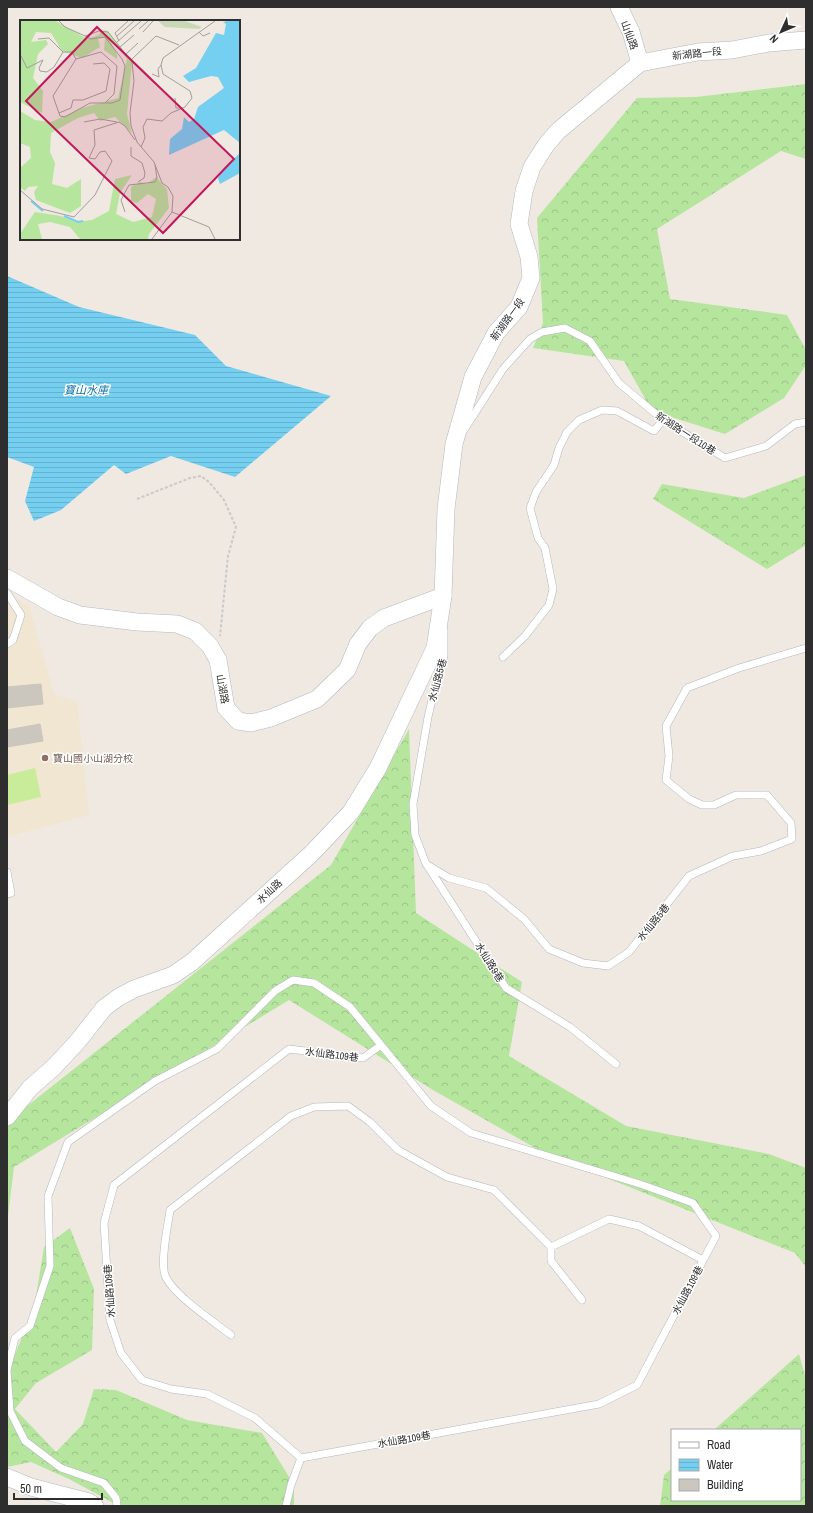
<svg xmlns="http://www.w3.org/2000/svg" width="813" height="1513" viewBox="0 0 813 1513" font-family="'Archivo Narrow','Noto Sans TC',sans-serif">
<defs>
<pattern id="forest-crowns" width="20" height="18" patternUnits="userSpaceOnUse"><rect width="20" height="18" fill="#b6e59e"/><path d="M2 6a3 3 0 1 1 6 0M12 15a3 3 0 1 1 6 0" fill="none" stroke="#9dc588"/></pattern>
<pattern id="water-rules" width="6" height="5" patternUnits="userSpaceOnUse"><rect width="6" height="5" fill="#75cff0"/><path d="M0 2.5h6" fill="none" stroke="#66b2ce"/></pattern>
</defs>
<rect width="100%" height="100%" fill="#efe9e1"/>
<path fill="#f0e6d1" d="M7 598 17 599 29 606 54 694 77 701 89 815 7 837Z"/>
<g fill="url(#forest-crowns)">
<path d="M806 84V159L781 151 657 229 670 299 787 315 806 350V365L784 398 725 434 652 411 624 361 533 348 543 323 537 218 637 98 696 97Z"/>
<path d="M806 475V545L767 569 653 499 662 484 744 498Z"/>
<path d="M409 729 416 913 522 982 509 1056 626 1126 769 1154 806 1168V1267L795 1253 544 1153 433 1090 289 1000 14 1167 7 1224V1122L331 865Z"/>
<path d="M70 1228 94 1289 92 1350 36 1383 15 1409 56 1452 83 1424 94 1389 116 1390 187 1420 262 1433 294 1485V1506H119L69 1479 31 1462 7 1467V1373L34 1309 44 1247Z"/>
<path d="M799 1354 806 1379V1506H660L664 1475 672 1468V1500H800V1430H714Z"/>
</g>
<path fill="#c9ec9a" d="M35 768 41 797 7 805V775Z"/>
<path fill="url(#water-rules)" d="M7 276 79 307 195 335 226 366 331 396 235 477 171 456 126 474 114 465 61 510 34 521 25 501 34 467 7 457Z"/>
<g fill="#cbc7bf" stroke="#cbc5ba">
<path d="M41 684 43 704 7 708V687Z"/>
<path d="M40 724 43 741 7 747V730Z"/>
</g>
<g fill="none" stroke-linecap="round" stroke-linejoin="round">
<defs>
<g id="service">
<path d="M464 430 503 369 530 339 542 332 565 328 590 341 619 383 663 420 725 458 766 446 795 424 806 422"/>
<path d="M7 593 21 615 13 640 7 644"/>
<path d="M444 630V656L439 671 428 717 413 804 415 835 426 864 449 878 486 888 524 919 549 949 583 963 608 966 629 952 689 876 733 856 761 851 792 839 791 823 767 795H736L714 805H702L689 799 666 780 669 756 666 726 687 688 739 668 806 648"/>
<path d="M503 657 525 636 549 605 553 589 545 548 538 538 530 508 536 492 554 465 559 448 567 432 579 420 602 410 617 411 654 431 663 420"/>
<path d="M427 865 506 988 570 1027 616 1064"/>
<path d="M7 872 11 893 7 894"/>
<path d="M551 1247V1261L582 1300"/>
<path d="M231 1335C214 1322 172 1294 165 1275 160 1261 168 1225 170 1210L291 1116 314 1107 348 1106 370 1122 398 1150 447 1177 494 1190 551 1247 609 1219 639 1226 703 1260"/>
<path d="M117 1506 116 1498 104 1483 61 1468 25 1441 10 1411 7 1370 15 1338 30 1326 50 1266 48 1196 68 1142 155 1081 217 1049 275 991 293 980 314 983 350 1007 431 1106 471 1133 640 1184 693 1203 716 1236 637 1385 599 1404 301 1458 255 1418 207 1394 171 1389 142 1380 121 1353 110 1320 104 1223 114 1185 289 1049 363 1058 381 1045"/>
<path d="M286 1506 291 1485 301 1458"/>
</g>
<g id="tertiary">
<path d="M619 7 631 32 640 63"/>
<path d="M7 578 58 607 80 615 137 622 177 624 195 631 210 646 218 660 226 708 238 721 251 723 271 718 317 699 347 670 358 644 370 628 384 618 443 596"/>
<path d="M7 1117 30 1088 54 1067 78 1041 104 1008 119 997 134 989 173 975 192 962 311 854 351 812 378 768 435 648 443 596 446 509 454 444 473 377 496 333 519 307 531 278 529 257 519 224 524 191 532 167 546 145 558 131 640 63 698 52 732 50 769 43 806 40"/>
<path d="M7 1477 31 1487 89 1502 95 1506"/>
</g>
</defs>
<use href="#service" stroke="#b4b7c1" stroke-width="8"/>
<use href="#tertiary" stroke="#b4b7c1" stroke-width="18"/>
<path stroke="#c9c9c9" stroke-width="2" stroke-dasharray="3 2" stroke-linecap="butt" d="M137 499 190 478 201 476 209 482 224 500 236 527 228 556 220 636"/>
<use href="#service" stroke="#fff" stroke-width="7"/>
<use href="#tertiary" stroke="#fff" stroke-width="17"/>
</g>
<circle fill="#8d6e63" stroke="#fff" stroke-width="1.5" cx="45" cy="758" r="4"/>
<g text-anchor="middle" stroke-width="3" stroke-linejoin="round" paint-order="stroke">
<g font-size="10" fill="#2e2e2e" stroke="#fff">
<text transform="translate(630 35) rotate(70)" y="4">山仙路</text>
<text transform="translate(697 53) rotate(-6)" y="4">新湖路一段</text>
<text transform="translate(507 319) rotate(-54)" y="4">新湖路一段</text>
<text transform="translate(686 433) rotate(33)" y="4">新湖路一段10巷</text>
<text transform="translate(437 680) rotate(-75)" y="4">水仙路5巷</text>
<text transform="translate(223 689) rotate(80)" y="4">山湖路</text>
<text transform="translate(269 891) rotate(-43)" y="4">水仙路</text>
<text transform="translate(653 922) rotate(-51)" y="4">水仙路5巷</text>
<text transform="translate(490 962) rotate(58)" y="4">水仙路9巷</text>
<text transform="translate(332 1054) rotate(7)" y="4">水仙路109巷</text>
<text transform="translate(687 1290) rotate(-62)" y="4">水仙路109巷</text>
<text transform="translate(109 1291) rotate(-94)" y="4">水仙路109巷</text>
<text transform="translate(404 1439) rotate(-10)" y="4">水仙路109巷</text>
</g>
<g font-size="10" fill="#785e54" stroke="#fff" text-anchor="start">
<text x="53" y="762">寶山國小山湖分校</text>
</g>
<g font-size="11" font-style="italic" fill="#0d6fa3" stroke="#fff">
<text x="86" y="394">寶山水庫</text>
</g>
</g>
<g transform="translate(20 20)">
<rect width="220" height="220" fill="#efe9e1"/>
<path d="M0 1H36L67 19 79 15 81 11 87 15 97 34V39L84 30 85 18H78L80 27 62 38 42 31 31 13 16 12 11 22 26 20 28 24 18 34 13 58 23 71 22 93 0 82ZM83 10 88 11 112 42 107 94 112 113 95 97 80 101 74 93 58 98 31 113 30 132 35 143 32 164 47 168 61 159V186L50 193 16 180 14 172 18 166 8 167 5 171 0 167V148L11 138 10 127 0 123V91L15 100 31 102 62 88 98 78 107 39ZM112 155 100 173 96 194 113 202 132 197 136 179 128 174 117 183 111 181V167L120 162 127 164 136 157 147 169 149 188 129 214 128 219H60L50 207 30 202 18 204 22 219H0V214L15 192 41 196 56 202 72 200 89 191 95 159Z" fill="#b6e59e"/>
<path d="M138 1H165L182 7 179 9 145 7Z" fill="#c8d9b8"/>
<path d="M207 1H220V123L204 110 149 135 150 119 162 109 164 97 169 102 174 99 178 87 204 68 198 57 191 56 169 62 163 56 176 48 196 13 204 15 206 4 203 2ZM220 133V153L200 164 198 158 204 148Z" fill="#75cff0"/>
<path fill="none" stroke="#75cff0" stroke-width="2" d="M11 181 23 191M44 196 58 202 63 201"/>
<path fill="none" stroke="#a29e99" stroke-width="1" d="M39 1 45 7 65 16 79 11 88 12 112 42 114 61 110 93 111 106 117 122 134 142 142 163 148 167 153 176 152 192 132 219M119 9 128 1M123 12 133 1M179 12 183 16 190 13M65 16 71 19 85 17 102 39 105 46 100 80 92 83H70L45 97 40 96 33 76 56 39 81 32 97 46 94 74 86 82M97 16 114 1M18 19 29 18 43 32H52L56 39M99 21 95 13 108 1M97 22 121 1M100 27 114 15M0 34 7 48 23 40 19 48 20 51 27 52 34 47 43 32M106 34 118 23M111 40 136 16 159 25M112 42 135 64M132 54 139 57 138 49 141 45M155 78 156 88H161M39 93 51 88 53 80H63L86 71 90 49 84 43 73 44M64 102 80 99 97 102M111 127V136L122 143 125 153 124 158 118 162M121 127 125 118 123 107 127 99 142 101 151 93 165 87 172 78 170 71 143 54 141 45 143 38 195 1M0 170 22 189 54 197 75 175 92 141 85 131 80 132 75 139 69 138 75 125 74 110 99 102 105 106 115 120M105 192 101 180 109 165 135 162 137 158 135 145M152 192 189 207 195 219"/>
<path fill="#c2185b" fill-opacity="0.15" stroke="#c2185b" stroke-width="2" d="M77 7 214 139 143 213 6 81Z"/>
<rect width="220" height="220" fill="none" stroke="#2e2e2e" stroke-width="2"/>
</g>
<rect width="813" height="1513" fill="none" stroke="#2e2e2e" stroke-width="16"/>
<rect x="671" y="1429" width="130" height="72" fill="#ffffff" stroke="#ababab"/>
<rect x="679" y="1442" width="20" height="6" fill="#ffffff" stroke="#ababab"/>
<text x="707" y="1449" font-size="12" fill="#2e2e2e">Road</text>
<rect x="679" y="1459" width="20" height="12" fill="url(#water-rules)" stroke="#ababab"/>
<text x="707" y="1469" font-size="12" fill="#2e2e2e">Water</text>
<rect x="679" y="1479" width="20" height="12" fill="#cbc7bf" stroke="#ababab"/>
<text x="707" y="1489" font-size="12" fill="#2e2e2e">Building</text>
<g transform="translate(781 32) rotate(226)" stroke="#ffffff" stroke-width="3" paint-order="stroke">
<path d="M0-3L7 15L0 10L-7 15Z" fill="#2e2e2e"/>
<text y="-6" font-size="11" font-weight="bold" text-anchor="middle" fill="#2e2e2e">N</text>
</g>
<path d="M14 1493v6h88v-6" fill="none" stroke="#2e2e2e" stroke-width="2"/>
<text x="20" y="1493" font-size="12" fill="#2e2e2e" stroke="#ffffff" stroke-width="3" paint-order="stroke">50 m</text>
</svg>
